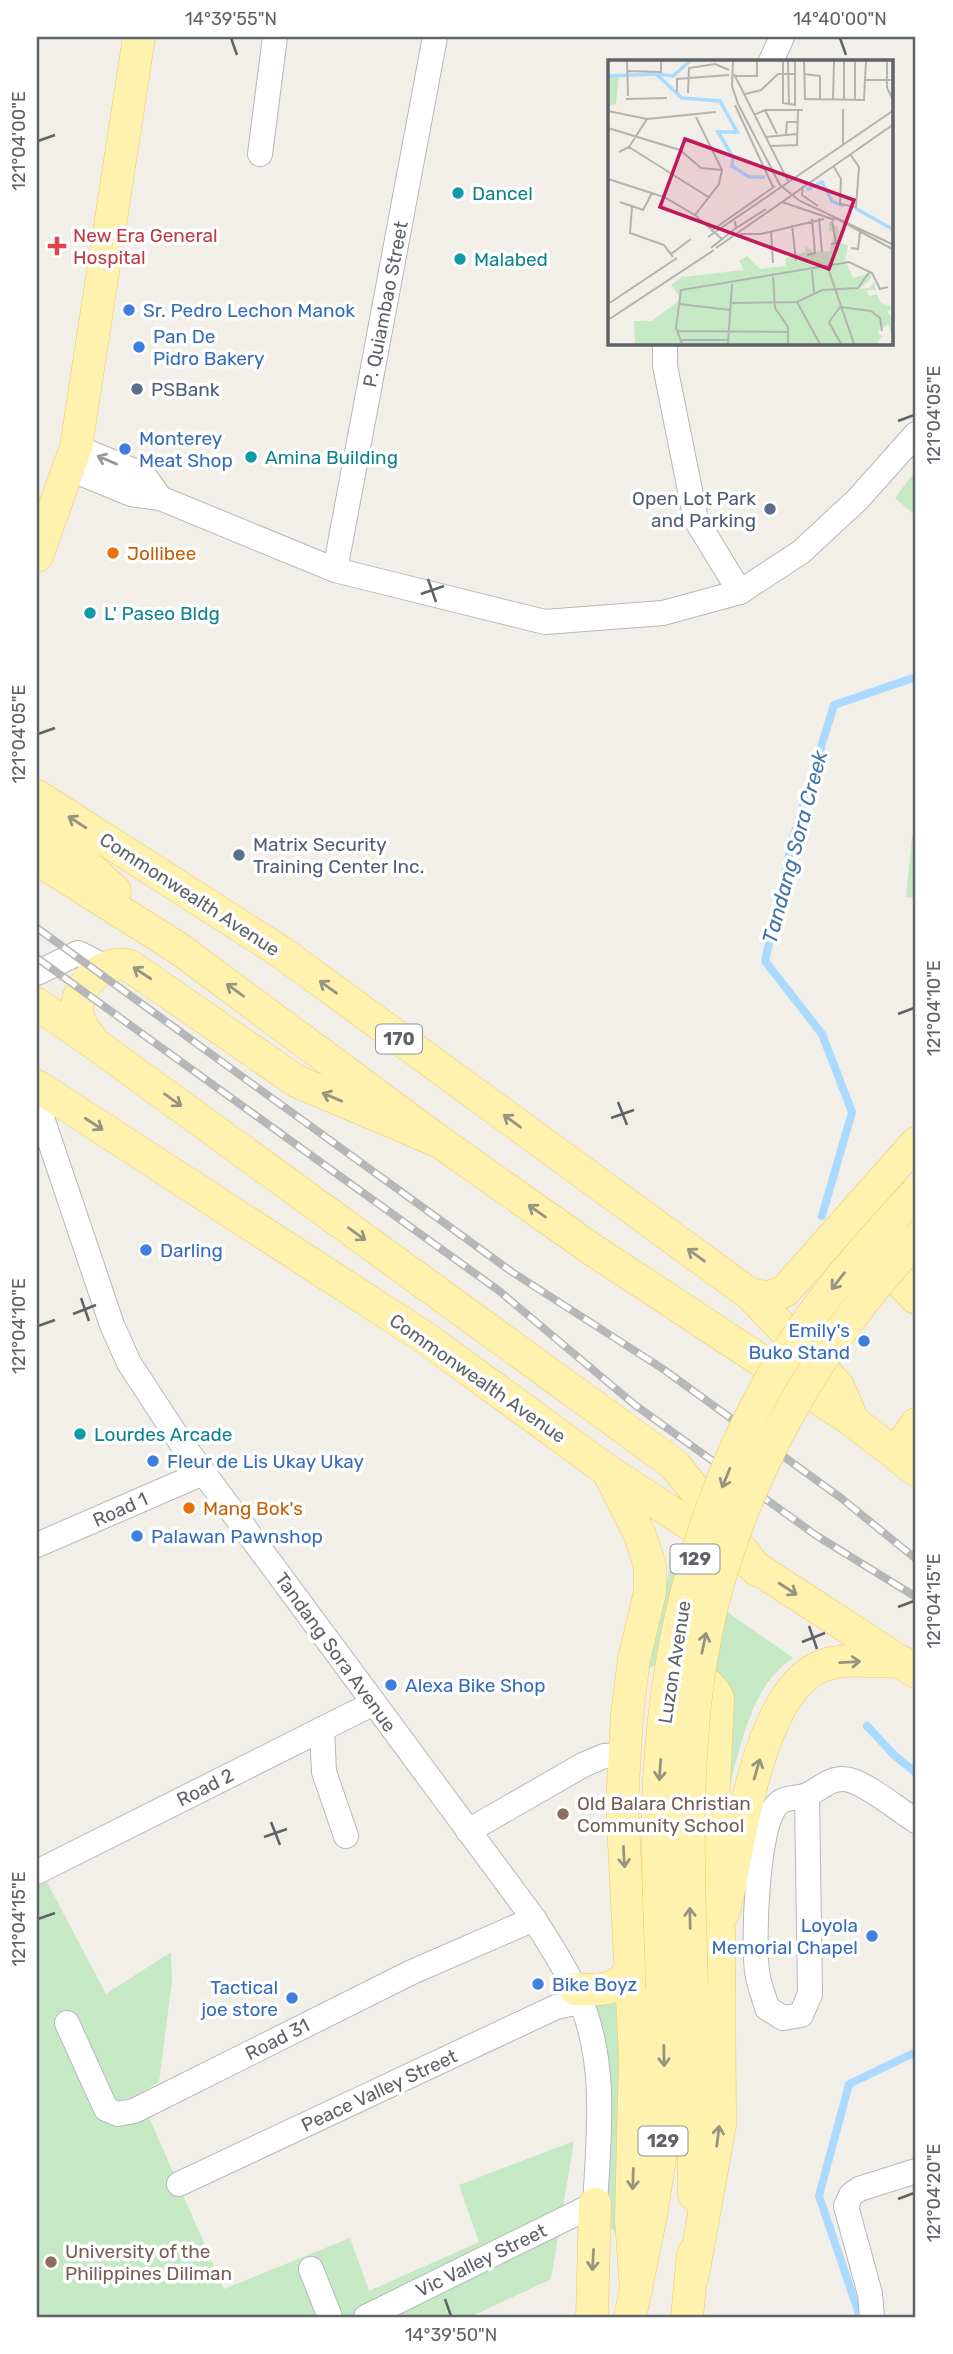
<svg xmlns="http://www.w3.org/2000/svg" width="953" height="2354" viewBox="0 0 953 2354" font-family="Rubik,sans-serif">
<rect width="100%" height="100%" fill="#f1efe8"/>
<g fill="#c5e8c5">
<path d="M916 470V516L895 498Z"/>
<path d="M912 836H916V898L906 897Z"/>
<path d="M669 1571 793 1658C751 1685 741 1746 728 1792L659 1664 649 1668Z"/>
<path d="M37 1873 48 1884 106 1994 171 1952 172 1981 159 2082 139 2094 224 2289 350 2238 369 2291 479 2242 459 2185 574 2141 551 2279 470 2317H37Z"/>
<path d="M624 2000 617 2230 615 2232 609 2226 607 2049 603 2027 592 2003 607 2005Z"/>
</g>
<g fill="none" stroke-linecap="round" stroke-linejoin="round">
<g stroke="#aadaff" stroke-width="8">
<path d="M822 1216 852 1112 822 1034 765 961 793 838 834 705 916 677"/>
<path d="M867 1726 894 1755 916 1773"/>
<path d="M860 2317 819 2196 849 2084 916 2052"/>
</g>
<defs>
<g id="minor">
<path d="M771 61 782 37"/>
<path d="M260 154 275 37"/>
<path d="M665 343V366L696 520 740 592"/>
<path d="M76 447 144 475 160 498"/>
<path d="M70 469 131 494 160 498 335 570 545 622 663 613 740 592 801 552 858 499 916 434"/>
<path d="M335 570 435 37"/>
<path d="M37 973 78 953 106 967"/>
<path d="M37 1103 112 1325 129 1363 180 1441 534 1919C549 1943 565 1967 577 1993 608 2058 599 2134 595 2204L366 2317"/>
<path d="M37 1545 203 1473"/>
<path d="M322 1729 324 1772 346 1836"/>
<path d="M807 1796 810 1994 801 2015 783 2018 767 2008C764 1996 758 1983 757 1971 753 1939 757 1833 775 1807 784 1795 798 1800 809 1794 823 1787 834 1774 853 1781 874 1789 897 1809 916 1821"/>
<path d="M468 1831 583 1765 604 1756 624 1755"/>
<path d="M37 1872 374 1703"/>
<path d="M67 2023 106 2109 118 2114 134 2111 412 1972 534 1919"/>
<path d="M179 2184 556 2007 580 2002"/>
<path d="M311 2269 330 2317"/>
<path d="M872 2317 870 2294 846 2206 851 2195 859 2189 916 2171"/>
</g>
<g id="major">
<path d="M37 556 76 447 139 37"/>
<path d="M37 796 281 952 751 1295 838 1386 853 1421"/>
<path d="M37 820 115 891"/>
<path d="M37 859 178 948 440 1142 593 1250 853 1421 916 1470"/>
<path d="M37 1004 91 1041"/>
<path d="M37 1086 427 1339 608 1471 916 1672"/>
<path d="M440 1142 296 1081 130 966C106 958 76 984 77 1009 78 1023 87 1033 95 1044L675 1465 758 1571"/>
<path d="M878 1246 888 1269 916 1298"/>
<path d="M751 1295 768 1297 785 1291 916 1143"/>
<path d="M896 1454 916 1424"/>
<path d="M608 1471 640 1535 650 1566V1592L634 1659 627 1715 622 1804 635 2057 631 2220 636 2291"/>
<path d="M675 1675C695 1672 708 1680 718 1698L710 1868 719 1930 720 2125 693 2275"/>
<path d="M724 1912C739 1850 757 1690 822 1666 845 1657 877 1662 902 1662"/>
<path d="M692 1986 694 2195"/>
<path d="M575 1989C599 1990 618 1992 631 1969"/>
<path d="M592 2317 595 2204"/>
<path d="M630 2317 651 2216 663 2138 662 1988"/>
<path d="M687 2317 693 2254"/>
</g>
</defs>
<use href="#minor" stroke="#b5b8bc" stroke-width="26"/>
<use href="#major" stroke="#f2c960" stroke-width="33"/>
<use href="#minor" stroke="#fff" stroke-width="24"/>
<use href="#major" stroke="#fff2af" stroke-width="32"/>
<defs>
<g id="rail">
<path d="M37 928 512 1272 663 1369 841 1498 916 1559"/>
<path d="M37 958 498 1290 635 1405 817 1536 916 1597"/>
</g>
</defs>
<use href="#rail" stroke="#b6b7b8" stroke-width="8"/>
<use href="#rail" stroke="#fff" stroke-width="5" stroke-dasharray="16" stroke-linecap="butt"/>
<defs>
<g id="major-bridge">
<path d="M692 1986C689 1882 684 1777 699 1674 722 1513 805 1357 916 1240"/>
<path d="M662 1988C660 1919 656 1850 659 1781 667 1623 712 1459 804 1327 837 1279 876 1236 916 1193"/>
</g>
</defs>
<use href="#major-bridge" stroke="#f2c960" stroke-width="33" stroke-linecap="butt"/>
<use href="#major-bridge" stroke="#fff2af" stroke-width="32"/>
</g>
<defs><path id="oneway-shaft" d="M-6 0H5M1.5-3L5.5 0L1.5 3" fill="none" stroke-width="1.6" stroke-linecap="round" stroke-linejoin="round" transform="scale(1.75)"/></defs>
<use stroke="#979a9d" href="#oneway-shaft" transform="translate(107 460) rotate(-157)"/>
<g stroke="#979581">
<use href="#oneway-shaft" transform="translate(77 822) rotate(-147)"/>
<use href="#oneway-shaft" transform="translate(142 973) rotate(-147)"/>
<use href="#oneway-shaft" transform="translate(328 987) rotate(-144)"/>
<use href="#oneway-shaft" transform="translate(235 990) rotate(-144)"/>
<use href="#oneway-shaft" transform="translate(332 1097) rotate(-157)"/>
<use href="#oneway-shaft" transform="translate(173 1100) rotate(36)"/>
<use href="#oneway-shaft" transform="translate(512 1121) rotate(-144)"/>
<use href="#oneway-shaft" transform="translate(94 1124) rotate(33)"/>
<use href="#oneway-shaft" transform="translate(537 1211) rotate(-145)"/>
<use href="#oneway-shaft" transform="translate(357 1234) rotate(36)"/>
<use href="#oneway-shaft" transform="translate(696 1255) rotate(-144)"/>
<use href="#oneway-shaft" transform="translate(838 1281) rotate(128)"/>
<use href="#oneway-shaft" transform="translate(726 1478) rotate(112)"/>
<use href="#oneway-shaft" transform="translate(788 1589) rotate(33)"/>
<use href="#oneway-shaft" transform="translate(704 1643) rotate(-78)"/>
<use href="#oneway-shaft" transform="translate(850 1662) rotate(-3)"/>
<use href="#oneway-shaft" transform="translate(757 1769) rotate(-74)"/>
<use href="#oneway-shaft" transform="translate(660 1770) rotate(94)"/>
<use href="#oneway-shaft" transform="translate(624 1857) rotate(87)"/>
<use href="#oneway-shaft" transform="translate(690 1918) rotate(-91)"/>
<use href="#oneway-shaft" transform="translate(664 2056) rotate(89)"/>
<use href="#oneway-shaft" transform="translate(718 2136) rotate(-83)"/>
<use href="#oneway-shaft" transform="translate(633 2179) rotate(92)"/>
<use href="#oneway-shaft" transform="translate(593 2260) rotate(93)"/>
</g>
<path fill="none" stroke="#5f6368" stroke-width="2.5" d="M231 38 237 55M840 38 846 55M38 141 55 135M898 421 914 415M428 579 436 602M421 594 444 586M38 734 55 728M898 1014 914 1008M618 1102 627 1125M611 1118 634 1110M81 1298 89 1321M73 1314 96 1305M38 1326 55 1320M898 1607 914 1601M809 1626 817 1649M802 1642 825 1633M271 1822 280 1845M264 1837 287 1829M38 1919 55 1913M898 2199 914 2193M445 2299 451 2316"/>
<g fill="#0f9aa8" stroke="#fff" stroke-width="2.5">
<circle cx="458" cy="193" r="7"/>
<circle cx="460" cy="259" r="7"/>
<circle cx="251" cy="457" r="7"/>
<circle cx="90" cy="613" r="7"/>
<circle cx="80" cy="1434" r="7"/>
</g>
<path fill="#e0444e" stroke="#fff" stroke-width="2.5" d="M53.5 235.5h7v7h7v7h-7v7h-7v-7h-7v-7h7z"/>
<g fill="#3f7fe0" stroke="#fff" stroke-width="2.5">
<circle cx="129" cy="310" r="7"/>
<circle cx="139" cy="347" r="7"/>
<circle cx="125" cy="449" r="7"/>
<circle cx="146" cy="1250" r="7"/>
<circle cx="864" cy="1341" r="7"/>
<circle cx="153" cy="1461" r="7"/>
<circle cx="137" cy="1536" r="7"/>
<circle cx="391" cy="1685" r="7"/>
<circle cx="872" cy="1936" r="7"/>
<circle cx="538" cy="1984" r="7"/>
<circle cx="292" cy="1998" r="7"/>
</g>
<g fill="#5c6f8a" stroke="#fff" stroke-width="2.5">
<circle cx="137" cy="389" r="7"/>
<circle cx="770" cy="509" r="7"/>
<circle cx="239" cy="855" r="7"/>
</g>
<g fill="#e8710a" stroke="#fff" stroke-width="2.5">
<circle cx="113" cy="553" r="7"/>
<circle cx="189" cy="1508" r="7"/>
</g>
<g fill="#8d6e63" stroke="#fff" stroke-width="2.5">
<circle cx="563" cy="1814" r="7"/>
<circle cx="51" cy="2262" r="7"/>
</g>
<g text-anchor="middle" stroke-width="7" stroke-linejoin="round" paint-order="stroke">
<g fill="#fff" stroke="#8f9295" stroke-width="2">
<rect x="376" y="1024.5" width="46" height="29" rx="5"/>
<rect x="670.5" y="1544.5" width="49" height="29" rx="5"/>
<rect x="638.5" y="2126.5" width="49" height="29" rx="5"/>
</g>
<g font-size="18" font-weight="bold" fill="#5f6368">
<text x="399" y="1045">170</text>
<text x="695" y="1565">129</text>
<text x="663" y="2147">129</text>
</g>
<g font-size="19" fill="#0d838f" stroke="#fff" text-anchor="start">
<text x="472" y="200">Dancel</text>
<text x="474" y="266">Malabed</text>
<text x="265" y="464">Amina Building</text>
<text x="104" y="620">L' Paseo Bldg</text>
<text x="94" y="1441">Lourdes Arcade</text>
</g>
<g font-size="19" fill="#be3a42" stroke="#fff" text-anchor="start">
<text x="73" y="242">New Era General<tspan x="73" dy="22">Hospital</tspan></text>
</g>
<g font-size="19" fill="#5f6368" stroke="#fff">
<text transform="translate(385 304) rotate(-79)" y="7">P. Quiambao Street</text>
<text transform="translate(190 894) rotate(33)" y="7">Commonwealth Avenue</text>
<text transform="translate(478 1378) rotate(35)" y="7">Commonwealth Avenue</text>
<text transform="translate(120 1509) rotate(-24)" y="7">Road 1</text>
<text transform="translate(336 1652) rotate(54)" y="7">Tandang Sora Avenue</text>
<text transform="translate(674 1662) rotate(-81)" y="7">Luzon Avenue</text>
<text transform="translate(205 1787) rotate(-27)" y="7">Road 2</text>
<text transform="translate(277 2039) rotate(-27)" y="7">Road 31</text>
<text transform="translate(379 2090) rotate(-25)" y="7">Peace Valley Street</text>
<text transform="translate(481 2260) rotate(-26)" y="7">Vic Valley Street</text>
</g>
<g font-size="19" fill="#366cbe" stroke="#fff" text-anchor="start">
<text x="143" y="317">Sr. Pedro Lechon Manok</text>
<text x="153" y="343">Pan De<tspan x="153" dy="22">Pidro Bakery</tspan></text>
<text x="139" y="445">Monterey<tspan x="139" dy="22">Meat Shop</tspan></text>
<text x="160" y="1257">Darling</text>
<text x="850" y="1337" text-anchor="end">Emily's<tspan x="850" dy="22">Buko Stand</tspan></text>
<text x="167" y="1468">Fleur de Lis Ukay Ukay</text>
<text x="151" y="1543">Palawan Pawnshop</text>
<text x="405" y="1692">Alexa Bike Shop</text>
<text x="858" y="1932" text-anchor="end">Loyola<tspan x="858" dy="22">Memorial Chapel</tspan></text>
<text x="552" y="1991">Bike Boyz</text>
<text x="278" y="1994" text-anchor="end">Tactical<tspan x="278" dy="22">joe store</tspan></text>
</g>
<g font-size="19" fill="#4e5e75" stroke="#fff" text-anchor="start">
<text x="151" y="396">PSBank</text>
<text x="756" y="505" text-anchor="end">Open Lot Park<tspan x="756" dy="22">and Parking</tspan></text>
<text x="253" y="851">Matrix Security<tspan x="253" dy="22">Training Center Inc.</tspan></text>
</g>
<g font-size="19" fill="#c56008" stroke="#fff" text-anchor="start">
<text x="127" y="560">Jollibee</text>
<text x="203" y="1515">Mang Bok's</text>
</g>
<g font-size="19" fill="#785e54" stroke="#fff" text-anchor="start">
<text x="577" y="1810">Old Balara Christian<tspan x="577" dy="22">Community School</tspan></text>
<text x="65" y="2258">University of the<tspan x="65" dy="22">Philippines Diliman</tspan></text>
</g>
<g font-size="21" font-style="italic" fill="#4174aa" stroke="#fff">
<text transform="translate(795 847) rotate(-75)" y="7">Tandang Sora Creek</text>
</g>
</g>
<g transform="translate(608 60)">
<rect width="285" height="285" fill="#f1efe8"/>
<path d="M0 17H11L8 44 0 46ZM221 162 230 167 232 183 240 185 237 200 245 218 263 213V219L251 229 261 228 266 222 268 230H259L261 236 269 234 273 243 285 247 279 252 285 258V278L280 264 269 272 274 276 269 284H27L26 261H44L69 242 73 238 63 225 74 217 136 210 131 201 139 196 152 209 178 206 177 198 198 192 197 186 206 192 222 191 226 172 221 171Z" fill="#c5e8c5"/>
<path fill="none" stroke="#aadaff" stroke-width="3.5" d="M48 14 74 38 112 41 129 72H110L125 97 124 106 141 117H157M49 14 65 16 82 1M0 16 48 14M199 130 214 122 224 141 235 146M247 148 286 170"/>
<path fill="none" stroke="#b3b3b1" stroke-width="2" d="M19 1 20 36M125 1 124 26 130 44 172 125 192 141 286 185M175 1V43L187 45V1M180 1 181 44M196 1 197 39 256 40 258 1M279 1V28L286 41M19 11 53 12V1M126 14 180 121M196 14 212 16V39M127 16H149V1M81 18 121 15M258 20H286M69 32V19L81 18M80 33 81 8 107 4 121 10M137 34 153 30 170 14H186M18 39 59 38M225 40 226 1M236 40V1M247 40V1M127 45 165 127M235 49V84M157 50 169 74M0 51 39 59M146 55 157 50H195M0 68 72 90 93 108 114 110M178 74 179 62H189M157 77 189 74M163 86 189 85 190 51M21 87 102 138M11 92 21 87 39 59 108 52M226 107 233 119 232 144 248 147 251 107 242 94M0 119 56 137 87 155 114 179M195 126 194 135 210 146M12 142 35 150 44 133M174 142 227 160M24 147 22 173 56 185 65 197M87 155 111 124 114 110 88 57M224 156 286 190M211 158 214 192M127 161 128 168 158 149M184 165 188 201M103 171 167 126M163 171 165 203M132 174H153L216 159M100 177 286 50M223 184 228 183 224 161M103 188 128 168M108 188 286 64M243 188 250 189 252 172M63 194 83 179M199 195 207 193 204 159M220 208 246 284M204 210 206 232M165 217 167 248 180 267V284M189 242 212 284M124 243 189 242 214 230 250 228 262 211M0 244 69 198M71 244 123 250M0 260 106 190M69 271 180 272M73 280H120M74 284 68 268 73 230 241 202 264 213 272 229 280 227M120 284 124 224M233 284 221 262 232 247 263 251 272 258 274 271"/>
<path fill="#c2185b" fill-opacity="0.15" stroke="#c2185b" stroke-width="3.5" d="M77 79 246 140 221 209 52 147Z"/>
<rect width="285" height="285" fill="none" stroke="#5f6368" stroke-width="3.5"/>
</g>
<rect width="953" height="2354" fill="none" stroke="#ffffff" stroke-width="77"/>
<rect x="38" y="38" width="876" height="2278" fill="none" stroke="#5f6368" stroke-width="2.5"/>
<g font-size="18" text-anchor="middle" fill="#5f6368">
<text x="231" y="25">14°39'55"N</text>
<text x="840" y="25">14°40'00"N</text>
<text transform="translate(19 141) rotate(-90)" y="6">121°04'00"E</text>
<text transform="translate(934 415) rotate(-90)" y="6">121°04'05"E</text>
<text transform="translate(19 734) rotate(-90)" y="6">121°04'05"E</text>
<text transform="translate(934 1008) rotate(-90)" y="6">121°04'10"E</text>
<text transform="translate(19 1326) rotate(-90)" y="6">121°04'10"E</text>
<text transform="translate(934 1601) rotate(-90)" y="6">121°04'15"E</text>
<text transform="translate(19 1919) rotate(-90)" y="6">121°04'15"E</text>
<text transform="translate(934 2193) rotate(-90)" y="6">121°04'20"E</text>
<text x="451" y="2341">14°39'50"N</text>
</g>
</svg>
